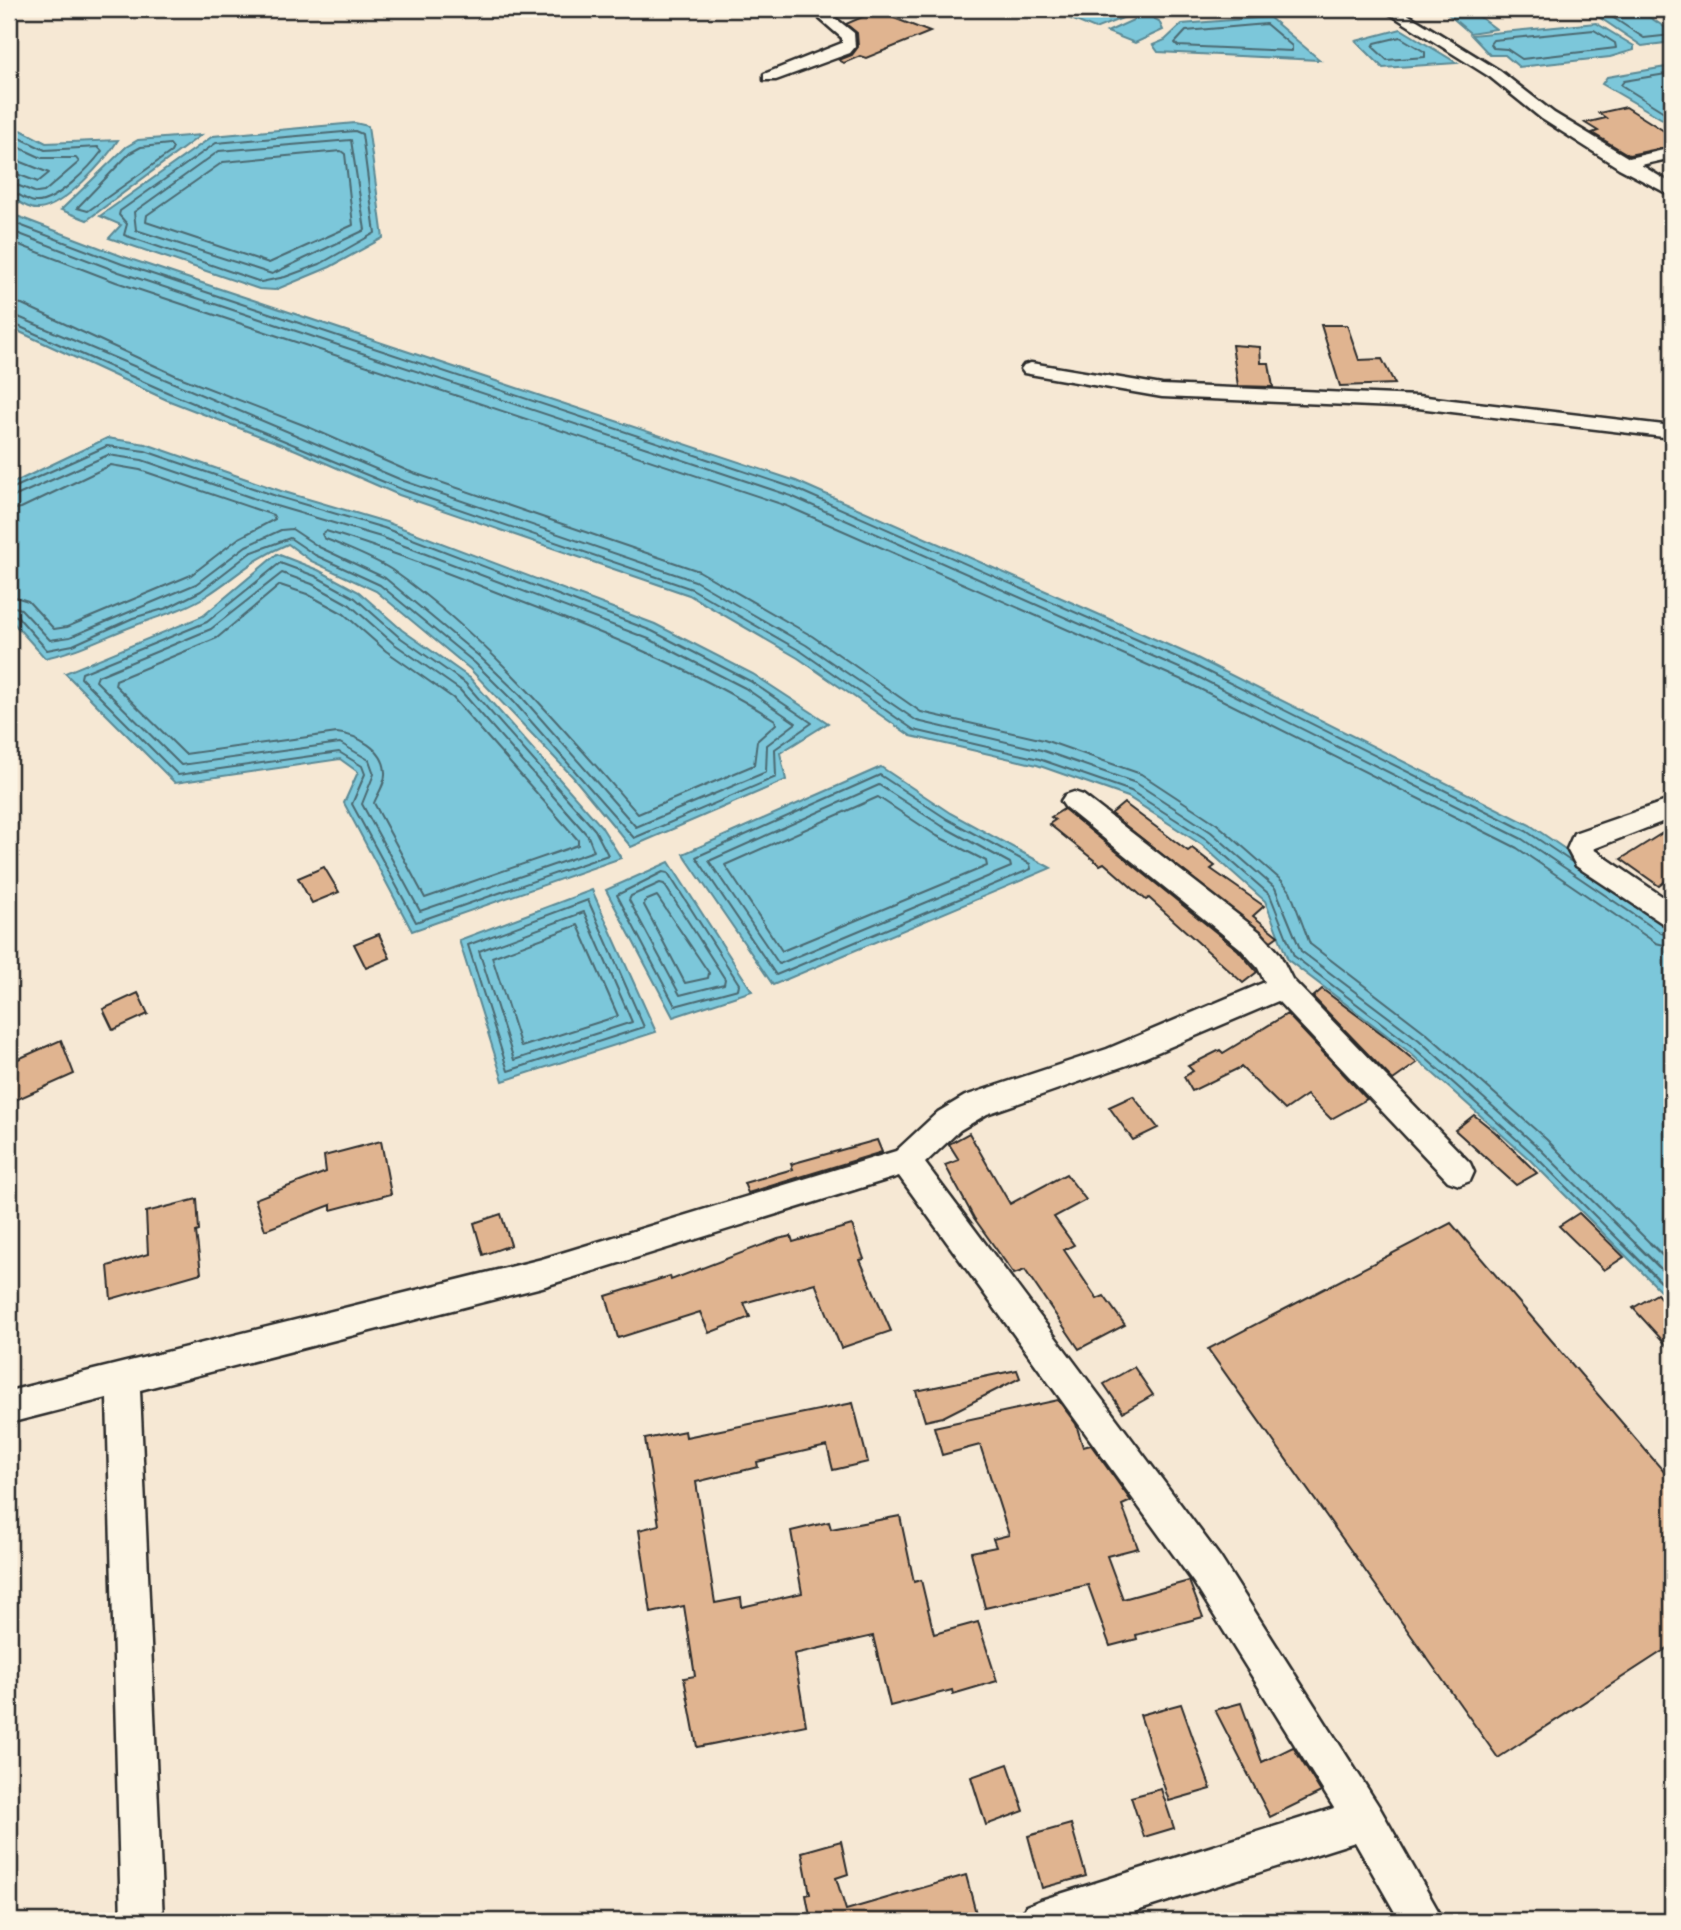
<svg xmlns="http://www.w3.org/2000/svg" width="1681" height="1930" viewBox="0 0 1681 1930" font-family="Sriracha,sans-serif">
<rect width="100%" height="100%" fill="#f6e8d4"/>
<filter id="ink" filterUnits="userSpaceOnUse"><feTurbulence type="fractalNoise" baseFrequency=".0143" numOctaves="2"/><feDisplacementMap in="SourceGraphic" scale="14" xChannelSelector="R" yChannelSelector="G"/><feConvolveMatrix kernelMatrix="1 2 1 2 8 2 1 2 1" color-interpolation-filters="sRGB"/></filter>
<g filter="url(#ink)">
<g fill="#7bc7da" stroke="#5b8994" stroke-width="2">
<path d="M1047 9H1142L1143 10 1095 29Z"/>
<path d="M1442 9H1469L1496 29 1470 33Z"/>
<path d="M1587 9H1637L1672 32V42L1642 46Z"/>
<path d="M1146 14 1159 21 1163 30 1135 43 1107 32Z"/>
<path d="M1269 17 1320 60 1158 52 1153 45 1165 40 1182 24Z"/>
<path d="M1596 23 1634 46V50L1610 57 1519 67 1505 55H1490L1471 35Z"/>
<path d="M1401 29 1457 63 1383 68 1356 41Z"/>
<path d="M1672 66V118L1664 120 1602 84 1607 77Z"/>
<path d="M355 123 368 126 383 238 330 267 275 290 259 289 109 238 121 225 100 216 213 136Z"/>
<path d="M21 130 46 143 118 140C105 161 64 207 39 209 29 210 18 201 9 196V131Z"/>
<path d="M201 135 87 220 61 210 126 147 138 140Z"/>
<path d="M9 213 124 257 796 481 1193 656 1530 825 1672 922V1302L1528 1158 1409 1052 1288 960 1265 901 1202 845 1128 797 1037 765 911 736 798 658 689 595 399 495 296 450 167 400 9 327Z"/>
<path d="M107 438 146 444 281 491 386 522 655 624 753 674 828 723 780 753 786 780 631 847 573 777 470 669 376 591 311 561 288 544C252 559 237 576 206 596 184 610 159 616 136 625 103 637 79 651 45 658L9 618V485Z"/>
<path d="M277 554 318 570 359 592 402 630 470 678 601 826 621 858 412 931 344 803 358 772 340 759 175 783 65 673 203 616Z"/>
<path d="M881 767 950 813 1051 868 773 985 683 854Z"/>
<path d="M669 862 752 991 673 1017 606 890Z"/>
<path d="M592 890 656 1032 503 1081 459 940Z"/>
</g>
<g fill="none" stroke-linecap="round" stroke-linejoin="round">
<g stroke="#4b6971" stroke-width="2">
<path d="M1600 9 1644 38 1672 35"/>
<path d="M1266 24 1292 46V51L1178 46 1175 43 1186 31Z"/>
<path d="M1594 30 1615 43 1616 48 1522 59 1507 49 1493 48 1490 44 1493 40Z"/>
<path d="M1400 37 1425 52V57L1387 60 1373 47 1375 43Z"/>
<path d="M1672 73 1624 81 1621 85 1664 112H1672"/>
<path d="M355 131 362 134 375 233 320 264 285 277 261 282 124 235 127 224 119 215 120 211 216 143Z"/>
<path d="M9 138H20L45 150 98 147 102 151C91 166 55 204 35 202 26 201 18 193 9 190"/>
<path d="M351 140 365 230 272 274 136 230 134 212 219 151Z"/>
<path d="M170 144 173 148 171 152 88 211 77 208 130 153 141 147Z"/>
<path d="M9 147H18L42 158H76L79 162 44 192 37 193 9 182"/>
<path d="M341 151 345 154 353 225 269 263 146 222 147 215 223 162Z"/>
<path d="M9 157 49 173 38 182 9 171"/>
<path d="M9 221 122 264 794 488 1190 663 1526 831 1572 862"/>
<path d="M9 230 119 272 791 496 1186 671 1522 839 1661 933 1672 936"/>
<path d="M9 241 116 282 787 506 1182 680 1517 848 1656 943 1672 947"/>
<path d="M9 302 22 304 177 376 306 426 408 471 699 571 812 636 921 712 1044 740 1141 774 1217 824 1282 881 1290 891 1310 944 1426 1033 1546 1139 1652 1245"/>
<path d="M9 313 404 481 695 581 806 645 917 721 1041 750 1136 783 1211 832 1275 888 1301 951 1419 1040 1538 1147 1637 1245"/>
<path d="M9 322 169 393 401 489 692 589 802 652 914 730 1039 759 1131 791 1206 839 1270 895 1294 956 1413 1047 1532 1153 1624 1245"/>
<path d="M9 490 107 446 145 451 279 497 384 528 652 631 750 681 812 723 775 749 776 777 634 838 513 701 475 663 380 585 315 555 290 538 250 553 201 591 167 608 133 618 73 645 47 650 17 616 9 614"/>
<path d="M9 499 108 455 142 460 276 506 381 537 649 639 745 688 796 723 767 745 766 772 636 827 520 695 480 657 385 578 319 547 292 529 281 530 246 546 196 584 70 637 50 640 21 609 9 605"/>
<path d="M9 510 21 508 111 465 140 470 273 515 275 519 239 538 191 575 67 627 54 629 28 601 9 595"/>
<path d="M326 531C385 549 443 571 501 594 596 630 689 666 775 720L776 724 757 741 754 765 638 814C562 727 487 637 392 570 372 557 346 548 324 538L322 534Z"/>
<path d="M280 563 315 576 355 598 398 636 465 683 595 830 608 855 416 922 352 804 365 774 362 766 339 752 178 775 81 678 82 673 207 622Z"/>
<path d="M282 573 312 584 350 605 393 643 460 690 588 836 594 851 420 911 362 804 374 774 369 760 340 743 181 765 96 681 98 676 211 629Z"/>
<path d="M280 585 307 594 344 614 386 651 453 698 578 840V845L425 898 374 803C378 793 386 783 385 772 384 749 357 735 337 733L185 754 115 685 116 680 217 638Z"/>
<path d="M880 775 947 819 1030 864 1031 869 776 975 696 857Z"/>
<path d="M879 785 942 826 1010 863 1011 867 779 964 709 861Z"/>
<path d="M878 797 937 836 986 861 987 866 782 951 725 865Z"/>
<path d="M663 872 668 873 739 984 738 989 675 1006 617 895Z"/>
<path d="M660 883 664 884 725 979 724 984 680 995 629 900 631 896Z"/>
<path d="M657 896 709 973 708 978 685 983 644 905 645 901Z"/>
<path d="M588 900 644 1027 508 1071 468 945Z"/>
<path d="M584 912 632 1022 514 1060 479 951Z"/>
<path d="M578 925 618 1016 521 1047 492 957Z"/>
</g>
<g stroke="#4b6971" stroke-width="2.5">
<path d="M1622 1243 1672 1293"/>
<path d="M1635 1243 1672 1280"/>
<path d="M1650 1243 1672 1265"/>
</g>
</g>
<g fill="#e0b490" stroke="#2b2b2b" stroke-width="2">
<path d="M876 11 930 32 866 58 860 56 844 63 839 60 852 55 858 47 857 33 846 24Z"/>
<path d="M1626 107 1672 136V146L1629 155 1592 133 1598 131 1585 123 1606 118 1599 113Z"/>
<path d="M1321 325H1347L1359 360 1382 359 1395 384 1340 386Z"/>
<path d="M1232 345 1260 347 1261 363H1269L1273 387 1238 386Z"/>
<path d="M1124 803 1188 851 1192 848 1215 866 1211 869 1264 906 1253 916 1278 936 1271 941 1111 814Z"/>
<path d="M1064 809 1238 950 1257 972 1243 983 1149 898 1146 900 1104 863 1100 865 1049 824 1055 820 1051 817Z"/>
<path d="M1672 827V876L1659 886 1621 859Z"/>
<path d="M324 867 339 892 312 903 298 878Z"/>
<path d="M379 934 390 958 366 968 354 944Z"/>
<path d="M1322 989 1385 1036 1417 1063 1393 1080 1313 997Z"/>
<path d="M138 993 148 1014 113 1030 103 1009Z"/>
<path d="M1287 1014 1367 1099 1331 1119 1307 1095 1285 1110 1241 1067 1192 1091 1184 1077 1193 1071 1188 1066 1220 1050 1223 1053Z"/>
<path d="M61 1040 74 1074 9 1103V1063Z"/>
<path d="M1133 1096 1158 1128 1133 1140 1109 1107Z"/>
<path d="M1474 1115 1495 1132 1537 1173 1516 1185 1455 1130Z"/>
<path d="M969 1133 1010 1204 1066 1174 1086 1200 1054 1217 1074 1245 1064 1250 1097 1299 1104 1296 1125 1325 1079 1349 1025 1270 1014 1274 974 1218 945 1165 959 1160 949 1144Z"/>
<path d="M877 1140 882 1152 748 1193 744 1183 793 1169 791 1164Z"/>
<path d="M381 1141 391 1194 331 1210V1205L265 1230 255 1199 326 1172 324 1156Z"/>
<path d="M197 1199 199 1231 196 1232 201 1273 111 1299 108 1266 148 1254 146 1212Z"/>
<path d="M1579 1213 1624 1257 1604 1270 1559 1226Z"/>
<path d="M501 1214 511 1245 483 1255 474 1223Z"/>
<path d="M1451 1223 1672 1481V1645L1498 1758 1208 1349Z"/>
<path d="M852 1225 864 1259 860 1260 891 1331 841 1348 815 1283 744 1303 750 1317 709 1333 700 1312 618 1338 606 1296 670 1276 671 1280 778 1239 791 1236 793 1242Z"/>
<path d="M1657 1294 1672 1311V1351L1633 1308Z"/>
<path d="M1134 1367 1153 1395 1123 1412 1104 1384Z"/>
<path d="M1017 1370 1020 1378 943 1417 925 1421 916 1391Z"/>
<path d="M1058 1400 1076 1424 1083 1447 1091 1445 1131 1501 1122 1505 1138 1548 1107 1556 1123 1599 1189 1581 1203 1617 1136 1635 1137 1639 1110 1646 1088 1585 985 1608 971 1552 996 1547 993 1539 1009 1535 980 1445 942 1455 934 1427Z"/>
<path d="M853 1403 868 1462 833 1470 827 1446 757 1462 758 1467 696 1482 715 1603 741 1598 742 1607 802 1593 791 1531 829 1522 831 1529 900 1516 914 1582 921 1580 934 1634 978 1622 997 1681 953 1694 952 1690 890 1706 873 1636 794 1654 806 1725 697 1747 684 1678 695 1676 684 1606 651 1613 639 1530 659 1525 645 1439 685 1431 686 1437Z"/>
<path d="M1241 1703 1262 1762 1293 1747 1321 1792 1270 1817 1215 1710Z"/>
<path d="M1181 1704 1211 1789 1169 1801 1140 1715Z"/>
<path d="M1008 1764 1024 1811 986 1825 971 1777Z"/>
<path d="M1161 1789 1174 1828 1144 1837 1131 1797Z"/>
<path d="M1071 1824 1086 1876 1042 1888 1028 1836Z"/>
<path d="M841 1841 848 1874 836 1878 846 1910 966 1875 978 1921H811L806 1895 810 1894 802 1852Z"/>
</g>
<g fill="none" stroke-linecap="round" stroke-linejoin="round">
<defs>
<g id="minor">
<path d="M823 9H841L834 17 854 33 855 47 850 53 776 80H764V74L842 43V38L820 19 819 13Z"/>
<path d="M1382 9H1399L1500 71 1554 113 1629 158 1672 148V158L1641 165 1672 184V196L1619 168 1542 119 1490 77Z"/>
<path d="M1031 363 1162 385 1418 396 1672 426V438L1418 408 1162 397 1024 373 1021 369 1024 365Z"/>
<path d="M1074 792 1083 795 1260 932 1279 953 1292 979 1470 1163 1474 1172 1470 1181 1459 1185 1448 1181 1278 1001 1127 1065 987 1114 960 1130 925 1163 1220 1557 1378 1805 1444 1921H1400L1355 1842 1105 1921H1020L1026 1906 1041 1900 1334 1808 1194 1583 899 1176 542 1287 140 1390 163 1921H121L107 1398 9 1423V1391L542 1259 896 1151 938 1112 965 1096 1107 1049 1265 982 1258 968 1240 948 1065 807 1061 801 1065 795Z"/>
<path d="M1672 799V818L1593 849 1672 903V926L1662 923 1576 866 1567 849 1574 833Z"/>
</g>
</defs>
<use href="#minor" stroke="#2b2b2b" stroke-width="5"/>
<use href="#minor" fill="#fcf5e5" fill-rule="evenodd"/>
</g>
</g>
<rect width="1681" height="1930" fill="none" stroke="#fcf5e5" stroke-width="35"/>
<rect x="18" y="18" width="1646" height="1895" fill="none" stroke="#2b2b2b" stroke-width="2.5" filter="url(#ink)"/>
</svg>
